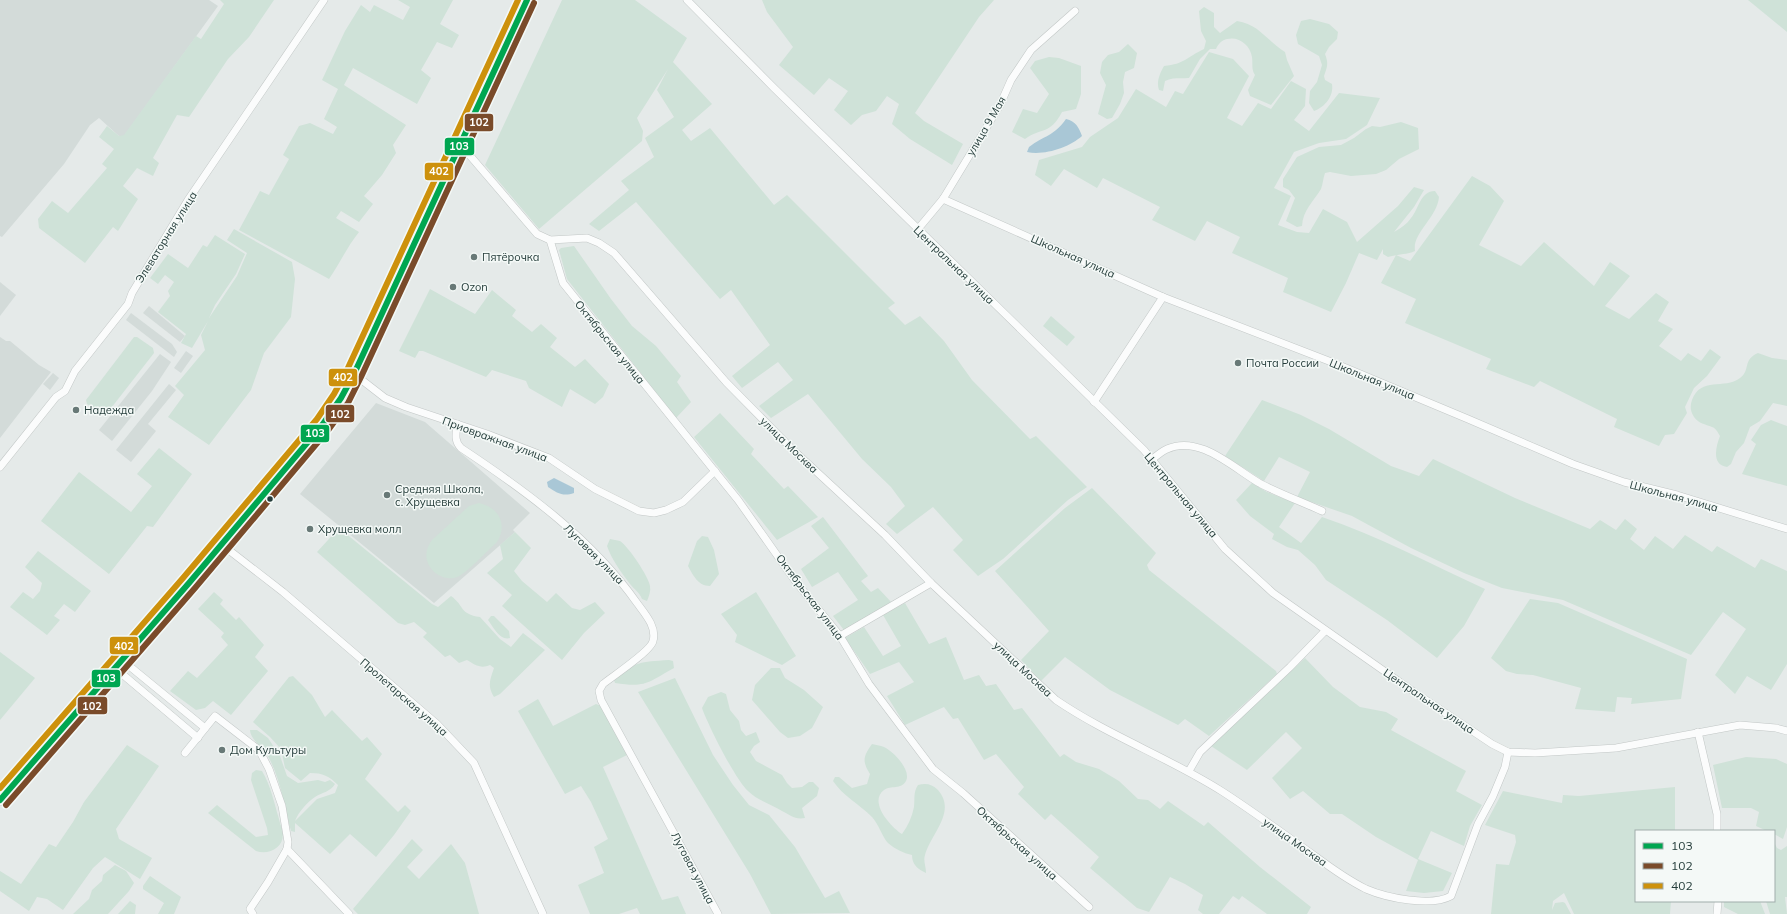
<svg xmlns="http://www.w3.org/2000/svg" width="1787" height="914" viewBox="0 0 1787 914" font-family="Mulish,sans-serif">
<rect width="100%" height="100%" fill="#e5eae9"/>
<g fill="#d3dbd9">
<path d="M0 0H209L218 6 124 136H119L99 118 90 125 64 164 2 237 0 236Z"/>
<path d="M0 282 16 295 0 316Z"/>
<path d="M149 306 185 336 180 342 143 313Z"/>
<path d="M131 313 172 344 177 352 174 357 126 320Z"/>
<path d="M0 337 6 341H10L39 365 51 372 0 438Z"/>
<path d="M186 351 193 356 181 373 174 368Z"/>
<path d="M160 354 171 362 152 391 112 441 99 430Z"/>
<path d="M53 373 59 378 50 390 43 384Z"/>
<path d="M169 384 176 390 148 424 156 431 131 462 116 450Z"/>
<path d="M376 403 425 422 530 513 513 530 515 532 434 603 300 494Z"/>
</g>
<g fill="#cfe2d8">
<path d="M220 0H274L249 37 228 59 189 117 177 115 153 158 159 163 153 176 137 168 123 186 138 199 118 231 113 227 85 263 39 228 38 219 52 201 68 213 107 168 102 164 114 149 99 137 107 126 119 136 124 135 196 36 201 39 224 4Z"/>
<path d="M398 0H453L440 24 459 35 452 48 437 42 421 70 431 78 417 104 353 68 344 85 406 125 393 145 396 153 382 175 364 196 373 204 359 222 341 211 336 218 359 232C347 247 340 263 329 279L239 230 260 191 269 195 289 159 283 155 299 126 310 123 333 134 337 127 324 119 338 89 322 80 345 31 361 5 370 12 374 5 403 20 410 7Z"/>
<path d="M562 0H635L687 38 673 62 712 104 682 130 691 141 710 128 774 205 787 195 895 303 888 308 905 325 920 316 944 341 972 380 1030 439 1036 436 1087 487 1068 500 1003 559 978 576 953 550 963 540 933 507 897 534 886 524 905 506 891 487 862 459 808 394 771 418 759 406 793 380 778 362 742 388 732 376 770 345 731 290 720 299 636 202 599 231 589 224 629 190 621 181 654 157 645 138 674 117 657 90 668 69 637 118 643 131 642 141 539 229 485 165Z"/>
<path d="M762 0H994L979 17 915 113 924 121 963 144 952 165 910 139 892 124 899 104 887 96 876 111 862 115 851 125 834 110 848 91 829 78 814 95 779 65 793 47 767 12Z"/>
<path d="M1748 0H1787V32Z"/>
<path d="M1204 7 1214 13V27L1220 33 1237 21C1259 24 1267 41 1285 52L1287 60 1294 76 1271 105 1250 96 1248 90 1255 75C1251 69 1253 64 1252 57 1250 45 1239 36 1227 39 1222 40 1218 44 1216 49H1210L1200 59 1189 78C1181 79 1173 77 1165 81L1163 91 1159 90C1156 82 1160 73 1164 66 1185 64 1187 57 1204 49L1206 41 1201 31 1199 11Z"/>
<path d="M1310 19 1329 24 1338 32 1337 39 1329 47 1325 54C1329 64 1327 67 1324 76L1325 80 1332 84C1334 96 1325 107 1314 111L1309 103 1310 91 1317 82 1322 65 1319 56 1298 44 1296 35 1301 21Z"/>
<path d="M1128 44 1137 53 1134 68 1125 72 1123 82 1124 93 1120 104 1112 118 1107 119 1098 114 1106 85 1100 73 1102 62 1108 55 1119 52Z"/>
<path d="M1209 52 1233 59 1249 76 1227 118 1242 126 1258 103 1271 109 1291 81 1306 89 1305 106 1294 120 1309 131 1339 93 1380 98 1367 125 1346 139 1319 143 1294 152 1274 188 1291 196 1278 225 1297 232 1309 233 1323 209 1347 222 1357 242 1398 206 1414 187 1424 190 1414 207 1394 232C1401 228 1407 224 1411 218 1419 209 1420 191 1435 191L1439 197C1437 218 1412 233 1415 251 1406 255 1397 254 1388 257L1383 254V249L1377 260 1359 253 1346 283 1331 312 1283 292 1288 278 1232 253 1240 237 1207 221 1195 241 1152 220 1160 207 1103 178 1097 188 1064 169 1051 186 1035 175 1039 160 1082 147 1090 137 1118 118 1136 89 1166 107 1175 91 1183 94Z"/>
<path d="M1049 57 1059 58 1081 66V94L1076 109 1062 112C1050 135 1042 127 1025 139L1012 132 1023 109 1037 113 1049 94 1030 68 1035 61Z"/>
<path d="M1401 122 1418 128 1419 149 1399 159 1386 170 1376 174 1351 176 1330 172 1325 173C1323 178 1323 184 1321 189 1313 202 1303 210 1302 226L1297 227 1286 221 1295 198 1289 190 1283 187V179L1297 157 1319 147 1341 145 1354 138 1366 129 1372 126 1380 127Z"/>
<path d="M1472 176 1490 186 1504 201 1479 245 1521 266 1544 242 1594 286 1610 262 1630 276 1605 306 1629 319 1656 293 1669 302 1658 321 1673 329 1659 346 1681 361 1688 353 1701 361 1710 349 1721 357 1707 376 1694 388 1685 407 1687 413 1674 434 1665 435 1659 446 1614 427 1617 419 1540 381 1534 387 1486 369 1491 359 1405 323 1416 299 1381 283 1396 255 1410 261Z"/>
<path d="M234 229 292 262 295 279 291 317 264 353 251 390 209 445 168 417 184 395 175 386 205 350 201 335 208 321 192 348 181 343 186 334 158 312 170 296 168 291 174 282 165 275 158 284 150 278 168 254 188 268 203 245 207 247 215 235 245 254 236 274 215 305 209 318 237 276 247 253 227 240Z"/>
<path d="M574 246 611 299 632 326 656 346 681 376 677 382 691 402 676 418 567 279 559 250 561 248Z"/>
<path d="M430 289 475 314 492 290 516 310 512 316 532 332 541 324 557 338 550 347 575 367 585 359 609 384 603 397 595 404 570 389 562 407 529 388 526 381 492 370 486 377 423 351H419L415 358 399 351Z"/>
<path d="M1051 316 1075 337 1067 346 1043 326Z"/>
<path d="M134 337H137L153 348 154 353 108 412 97 410 87 404 86 400Z"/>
<path d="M1758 353 1772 358 1787 360V406L1773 403 1760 421 1750 427 1744 443 1736 452 1731 464 1727 467C1711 465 1716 446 1720 436 1718 433 1716 428 1712 427 1705 424 1699 424 1694 417 1690 411 1690 406 1692 400 1701 376 1724 390 1740 378 1751 370 1742 360 1758 353Z"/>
<path d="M1262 400 1301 415 1329 429 1391 466 1419 476 1433 459 1515 498 1590 529 1600 520 1616 530 1625 519 1637 529 1630 539 1644 550 1655 536 1673 549 1685 535 1712 552 1717 546 1755 568 1761 559 1787 571V664L1771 690 1747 676 1735 694 1715 675 1746 629 1723 612 1691 655 1563 600 1502 588 1464 573 1411 548 1352 516 1297 497 1310 472 1279 457 1264 481 1225 456Z"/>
<path d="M720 413 754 449 751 454 784 489 788 486 818 517 777 540 694 437Z"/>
<path d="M1771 420 1787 426V486L1742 474 1756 444 1751 440 1761 425Z"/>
<path d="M159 448 192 474 153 527 147 526 109 574 41 521 79 472 131 512 152 486 137 474Z"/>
<path d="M1252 483 1267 492 1295 503 1279 527 1301 543 1322 517C1378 536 1431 564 1485 589L1464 626 1437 658 1387 620 1326 580 1315 565 1298 550 1287 547 1272 539 1274 534 1250 516 1236 500Z"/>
<path d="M1092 488 1156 553 1147 565 1149 570 1276 671 1277 674 1209 736 1185 719 1178 725 1110 690 1065 657 1041 681 1021 660 1049 631 995 571 1065 508Z"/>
<path d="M479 503C499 507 508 525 497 542 488 550 466 574 457 577 447 581 435 575 430 567 424 558 426 548 432 540L469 506Z"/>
<path d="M823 517 868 576 861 581 871 592 878 588 892 603 844 630 833 616 858 600 838 572 812 587 801 569 829 548 811 526Z"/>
<path d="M339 528 432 604 438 607 451 596C465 606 459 614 480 617L500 639 511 647 523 633 545 650 500 694 494 697C487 686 490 680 494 668L490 665C481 669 475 665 467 660L459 663 450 655 445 657 423 637 427 633 414 622 405 625 398 623 317 552Z"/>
<path d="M515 532 531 548 514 571 522 581 547 602 556 593 572 608 580 610 595 602 605 613 584 633 562 660 502 606 512 595 487 573 503 559 500 545Z"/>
<path d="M702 536 708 537 714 550 719 574 710 586C698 586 693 575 688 566L697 541Z"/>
<path d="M610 539C613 540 617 540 620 541 628 546 649 577 650 586 651 591 649 596 647 601L642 599C639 592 635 590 630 584 621 572 612 560 607 546Z"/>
<path d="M38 551 91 591 75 612 64 604 54 616 60 620 47 635 10 607 23 592 33 599 40 591 42 583 25 567Z"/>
<path d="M214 592 223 600 220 604 236 620 239 617 264 645 255 657 268 671 231 715 213 701 205 708 196 710 170 691 188 671 197 678 228 645 221 637 224 633 198 609Z"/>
<path d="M756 592 796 656 782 665 735 642 737 635 721 614Z"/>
<path d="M1530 599 1558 603 1687 659 1681 699 1631 704 1632 698 1617 697 1615 712 1575 709 1581 688 1533 675 1517 674 1506 671 1491 658Z"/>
<path d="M905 603 929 644 946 637 964 680 979 675 986 686 996 684 1014 710 1022 708 1060 757 1064 754 1076 762 1099 769 1119 781 1138 799 1148 800 1160 809 1168 801 1204 826 1208 822 1260 867 1311 907 1307 914H1267L1242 896 1239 900 1233 896 1219 914H1203L1198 910 1203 895 1185 884 1170 877 1149 912 1137 908 1090 868 1099 857 1051 814 1045 820 1018 794 1024 787 996 754 984 760 958 718 953 719 944 707 905 725 887 696 914 682 899 662 870 674 845 638 864 627 883 656 901 646 883 615Z"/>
<path d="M491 616H494L509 631 510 638C500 641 493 627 488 620Z"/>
<path d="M0 652 35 678 0 720Z"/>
<path d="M1305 658 1333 687 1360 707 1386 712 1398 719 1391 730 1466 771 1456 791 1482 805 1470 826 1464 846 1431 831 1418 859 1452 873 1443 891 1424 893 1406 891 1418 860 1376 837 1342 814H1330L1303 791 1290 799 1272 778 1302 748 1286 732 1247 770 1211 746Z"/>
<path d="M669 660 673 661 674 668C648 682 647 688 615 683L614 680C637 661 639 662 669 660Z"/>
<path d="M771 668H780L785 678 804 690 823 707 812 728 800 736 788 738 780 732 752 700 755 685Z"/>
<path d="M293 676 312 695 325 717 332 710 362 741 367 737 382 754 365 779 398 812 405 805 411 811 394 835 376 857 350 834 330 854 295 823V832L291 831C284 806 281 781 269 758 264 749 250 739 250 730H257L268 738 280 756 287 776 298 783 318 780 325 782 330 780 335 784C330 792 323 792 315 797 307 802 298 813 295 821L317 799 335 793 338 785C329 776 323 773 310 773L301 781 285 768 281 749 270 737 253 722 289 677Z"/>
<path d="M675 678 713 755 733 785 749 805 769 815 795 847 825 898 839 891 850 913 771 914 750 874 638 692Z"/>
<path d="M721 692 726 694 730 710 739 721 741 730 746 736 756 732 760 742 754 746 750 752 756 761 782 775 787 783 792 788 802 787 809 782H813L819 788 817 796 802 808 805 818C795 820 790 815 782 811 771 804 758 801 748 791 735 779 708 725 702 708L708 697Z"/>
<path d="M538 699 553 726 596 704 601 706 627 755 603 767 662 900 678 896 686 914H640L637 908 619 914H590L578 885 604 873 594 847 608 839 591 802 581 786 565 794 518 711Z"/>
<path d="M872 744C875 745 878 745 881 746 891 748 912 770 906 781 901 790 891 785 884 790 868 802 891 827 902 834 908 826 912 817 914 807 915 798 913 793 918 785 926 783 932 784 938 790 957 812 931 833 925 855 923 861 926 866 926 873 918 869 912 865 912 855 903 853 895 849 888 843 883 838 878 823 872 817 859 804 843 796 833 781L835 777H839L852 788 867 784 870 774C862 761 863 757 872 744Z"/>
<path d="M127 745 159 766 116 829 119 839 152 858 140 879 105 857 93 868 63 910 47 899 37 897 29 911 0 891V871L21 884 49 844 56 847 73 822 84 802Z"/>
<path d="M1746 757 1776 759 1787 764V827L1783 839 1774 834V831H1767L1756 826 1759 812 1751 808H1722L1713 765Z"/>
<path d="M256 770 262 771C271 786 274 803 279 819 280 824 283 830 283 834 283 849 268 855 256 851L208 813 217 805 256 837 268 835 267 828 251 780 252 773Z"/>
<path d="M1675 787V831H1636V901H1671L1670 914H1574L1564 893 1553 901 1552 910 1555 903 1563 902 1565 903 1571 914H1491L1496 864 1509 865 1516 842 1515 835 1485 825 1503 791 1562 803 1563 795 1579 796Z"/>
<path d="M1787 832V897H1785L1787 914H1770L1766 901H1774V842L1777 848 1781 850 1787 846Z"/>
<path d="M412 839 423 850 407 867 419 879 451 844 465 863 479 914H358L353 909Z"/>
<path d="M115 865 126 871 134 883 129 891 108 914H73L89 899 92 890 102 881 103 875Z"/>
<path d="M150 876 181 897 174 914H158L164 903 143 889V886Z"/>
<path d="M130 901 136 905 135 914H118Z"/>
<path d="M1724 901H1760L1765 914H1738L1724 907Z"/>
</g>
<g fill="#a9c7d6">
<path d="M1066 119C1076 121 1079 128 1082 136 1070 147 1044 156 1027 152L1029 147C1045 135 1053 137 1066 119Z"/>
<path d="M554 478 574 488V493C563 497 557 493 548 487L547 482Z"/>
</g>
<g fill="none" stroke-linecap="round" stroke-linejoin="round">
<defs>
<g id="street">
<path d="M687 0 774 88 1144 450 1225 549 1273 593 1414 692 1492 744 1508 752 1535 753 1616 748 1740 725 1776 728 1787 731"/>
<path d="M460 144 537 234 550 240 587 238 599 243 614 253 726 382 792 449 885 535 931 583 1056 700C1109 736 1170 758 1223 792 1254 812 1285 835 1315 856 1331 868 1348 880 1366 889 1387 898 1431 907 1451 896L1478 824 1493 796 1505 767 1508 752"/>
<path d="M943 199 1163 297 1334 363 1468 419 1573 464 1624 482 1677 495 1787 529"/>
<path d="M918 229 943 199 1000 105 1011 80 1031 50 1075 11"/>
<path d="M550 240 563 283 738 500 796 582 840 636 869 684 933 769 963 793 1089 907"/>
<path d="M354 374 385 398 406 407 487 434 549 458 595 489 639 511 654 513 666 510 683 502 715 471"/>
<path d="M1094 402 1163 297"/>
<path d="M457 424C456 434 454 441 461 448 526 491 592 539 637 603 645 614 657 627 653 641 651 651 613 676 603 684L599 691 601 700 718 914"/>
<path d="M1152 459C1157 456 1162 451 1167 449 1200 434 1234 469 1261 484 1281 494 1302 502 1322 511"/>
<path d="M0 467 56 397 65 391 75 371 128 304 132 293 188 200 324 0"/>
<path d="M221 544 283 592 437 724 474 763 543 914"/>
<path d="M840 636 931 583"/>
<path d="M122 660 205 728"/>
<path d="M115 668 198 738"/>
<path d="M1698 732 1717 814V831"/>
<path d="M185 753 215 716 259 750 269 769 282 806 288 842 287 849 268 882 250 909 253 914"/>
<path d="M1189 771 1200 752 1290 667 1325 631"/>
<path d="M287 849 349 914"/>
<path d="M1717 914 1718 901"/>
</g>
<path id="secondary" d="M0 800 189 583 323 424 341 398 354 374 527 0"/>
</defs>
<use href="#street" stroke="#c2c7c6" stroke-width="8"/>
<use href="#secondary" stroke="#c1c7c6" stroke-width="12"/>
<use href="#street" stroke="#fbfcfc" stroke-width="7"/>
<use href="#secondary" stroke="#fbfcfc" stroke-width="11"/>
<defs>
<path id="bus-1" d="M0 800 189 583 323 424 341 398 354 374 527 0"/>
<path id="bus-2" d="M6 805 195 588 329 429 348 403 361 377 534 3"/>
<path id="bus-3" d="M0 788 183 578 317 419 334 394 347 370 518 0"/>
</defs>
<use href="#bus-1" stroke="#f4f9f7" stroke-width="9"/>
<use href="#bus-2" stroke="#f4f9f7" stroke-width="9"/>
<use href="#bus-3" stroke="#f4f9f7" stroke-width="9"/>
<use href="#bus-1" stroke="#00a651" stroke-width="6"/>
<use href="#bus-2" stroke="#7a4b2a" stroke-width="6"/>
<use href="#bus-3" stroke="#cd910c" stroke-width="6"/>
</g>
<g fill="#687977" stroke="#f4f9f7" stroke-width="1.5">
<circle cx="474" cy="257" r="4"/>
<circle cx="453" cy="287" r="4"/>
<circle cx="1238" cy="363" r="4"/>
<circle cx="76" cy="410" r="4"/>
<circle cx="387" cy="495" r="4"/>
<circle cx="310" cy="529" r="4"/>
<circle cx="222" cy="750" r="4"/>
</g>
<circle fill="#243c3a" stroke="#f4f9f7" stroke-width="1.5" cx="270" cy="499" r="3.5"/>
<g text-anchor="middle" stroke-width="3" stroke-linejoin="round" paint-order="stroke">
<g font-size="11" fill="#243c3a" stroke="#f4f9f7">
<text transform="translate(986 126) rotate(-60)" y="4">улица 9 Мая</text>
<text transform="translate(166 237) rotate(-58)" y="4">Элеваторная улица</text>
<text transform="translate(1073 256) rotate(24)" y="4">Школьная улица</text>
<text transform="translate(954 265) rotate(44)" y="4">Центральная улица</text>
<text transform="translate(610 342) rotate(51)" y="4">Октябрьская улица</text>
<text transform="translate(1372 379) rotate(22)" y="4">Школьная улица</text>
<text transform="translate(495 439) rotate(20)" y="4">Приовражная улица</text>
<text transform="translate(789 445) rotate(44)" y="4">улица Москва</text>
<text transform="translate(1181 495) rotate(50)" y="4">Центральная улица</text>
<text transform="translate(1674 496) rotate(15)" y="4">Школьная улица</text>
<text transform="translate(594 554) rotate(45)" y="4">Луговая улица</text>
<text transform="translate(810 597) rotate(53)" y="4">Октябрьская улица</text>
<text transform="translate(1023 669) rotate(43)" y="4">улица Москва</text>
<text transform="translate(404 697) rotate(41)" y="4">Пролетарская улица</text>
<text transform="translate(1429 701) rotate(34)" y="4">Центральная улица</text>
<text transform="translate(1295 842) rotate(35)" y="4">улица Москва</text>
<text transform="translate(1017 843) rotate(42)" y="4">Октябрьская улица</text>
<text transform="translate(693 868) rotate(62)" y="4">Луговая улица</text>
</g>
<g font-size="11" fill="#243c3a" stroke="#f4f9f7" text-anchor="start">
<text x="482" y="261">Пятёрочка</text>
<text x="461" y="291">Ozon</text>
<text x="1246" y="367">Почта России</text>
<text x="84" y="414">Надежда</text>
<text x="395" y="493">Средняя Школа,<tspan x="395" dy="13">с. Хрущевка</tspan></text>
<text x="318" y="533">Хрущевка молл</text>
<text x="230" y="754">Дом Культуры</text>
</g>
</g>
<g stroke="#f4f9f7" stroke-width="1.5">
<rect x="464" y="113" width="30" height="19" rx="4" fill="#7a4b2a"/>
<rect x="444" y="137" width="31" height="19" rx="4" fill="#00a651"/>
<rect x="424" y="162" width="30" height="19" rx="4" fill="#cd910c"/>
<rect x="328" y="368" width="30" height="19" rx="4" fill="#cd910c"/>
<rect x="325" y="404" width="30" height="19" rx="4" fill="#7a4b2a"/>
<rect x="300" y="424" width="30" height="19" rx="4" fill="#00a651"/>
<rect x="109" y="636" width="30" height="19" rx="4" fill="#cd910c"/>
<rect x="91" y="669" width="30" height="19" rx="4" fill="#00a651"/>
<rect x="77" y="696" width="31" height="19" rx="4" fill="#7a4b2a"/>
</g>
<g font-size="11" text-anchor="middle" font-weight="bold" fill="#fff">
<text x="479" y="126">102</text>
<text x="459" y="150">103</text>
<text x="439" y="175">402</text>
<text x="343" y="381">402</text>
<text x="340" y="418">102</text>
<text x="315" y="437">103</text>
<text x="124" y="650">402</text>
<text x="106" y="682">103</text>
<text x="92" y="710">102</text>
</g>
<rect x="1635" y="830" width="140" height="72" fill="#f4f9f7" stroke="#a1adab"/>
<rect x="1643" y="843" width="20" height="6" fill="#00a651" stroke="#a1adab"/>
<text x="1671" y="850" font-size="12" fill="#243c3a">103</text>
<rect x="1643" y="863" width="20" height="6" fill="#7a4b2a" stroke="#a1adab"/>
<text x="1671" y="870" font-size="12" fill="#243c3a">102</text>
<rect x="1643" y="883" width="20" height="6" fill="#cd910c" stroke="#a1adab"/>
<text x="1671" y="890" font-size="12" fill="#243c3a">402</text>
</svg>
